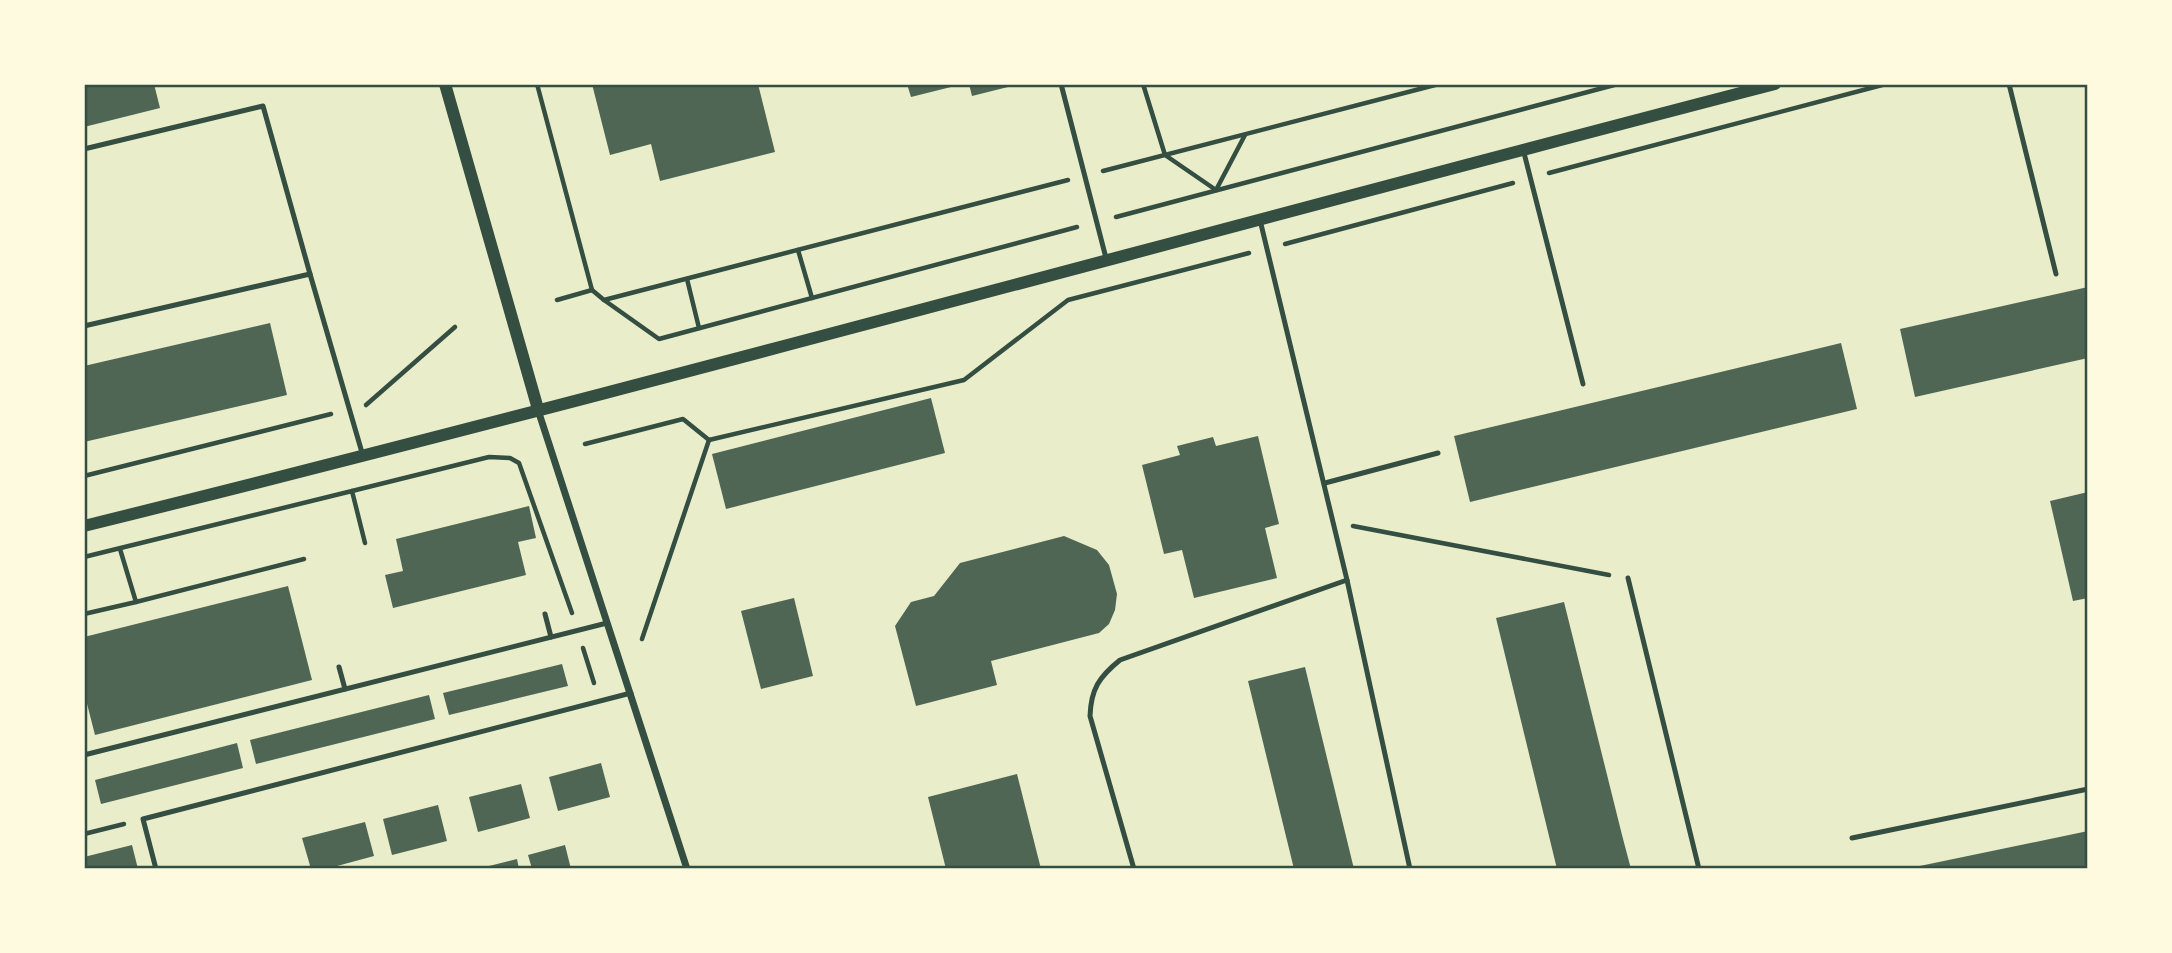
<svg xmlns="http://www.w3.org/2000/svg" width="2172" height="953" viewBox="0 0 2172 953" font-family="'Fira Sans Condensed',sans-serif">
<rect width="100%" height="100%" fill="#e9edc9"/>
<g fill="#4f6655">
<path d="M84 84H154L160 108 84 127Z"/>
<path d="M592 84H758L775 152 660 181 651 144 610 155Z"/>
<path d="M907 84H959V85L911 97Z"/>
<path d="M969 84H1016V85L972 96Z"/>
<path d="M2088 287V358L1915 397 1900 329Z"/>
<path d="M270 323 287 395 84 442V366Z"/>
<path d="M1841 343 1857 409 1470 502 1454 436Z"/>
<path d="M931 398 945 453 726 509 712 454Z"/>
<path d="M1258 436 1279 524 1265 528 1277 578 1194 598 1182 550 1164 554 1142 465 1180 455 1177 446 1213 437 1216 446Z"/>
<path d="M2088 492V598L2073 601 2050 501Z"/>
<path d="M529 506 536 538 518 542 526 575 393 608 385 575 403 571 396 539Z"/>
<path d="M1064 536 1097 550 1109 565 1117 594 1115 610 1109 624 1099 633 991 661 997 685 916 706 895 626 911 602 934 596 960 563Z"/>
<path d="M288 586 312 680 95 735 84 692V637Z"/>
<path d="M794 598 813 676 761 689 741 611Z"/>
<path d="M1564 602 1622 835 1631 869H1557L1496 618Z"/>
<path d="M562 664 568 686 449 715 443 693Z"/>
<path d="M1305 667 1318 721 1354 869H1294L1248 681Z"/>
<path d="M429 695 435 719 256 764 250 740Z"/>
<path d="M237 743 243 768 101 804 95 780Z"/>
<path d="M601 763 610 797 558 811 549 777Z"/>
<path d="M1017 774 1041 869H946L928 797Z"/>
<path d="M521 784 530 818 478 832 469 797Z"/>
<path d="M438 805 447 841 392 855 383 819Z"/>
<path d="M365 822 374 856 326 869H311L302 838Z"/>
<path d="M2088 831V869H1910V868Z"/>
<path d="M132 845 138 869H84V857Z"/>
<path d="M565 845 571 869H532L528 855Z"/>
<path d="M517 859 519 869H481V868Z"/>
</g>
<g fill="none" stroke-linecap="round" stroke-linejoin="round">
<g stroke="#344e41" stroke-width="4.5">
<path d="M537 84 592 290"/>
<path d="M1143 84 1165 155 1216 190 1245 135"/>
<path d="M1103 171 1439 84"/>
<path d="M1549 173 1886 84"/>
<path d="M1116 217 1618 84"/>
<path d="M1285 244 1513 183"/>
<path d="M798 250 812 298"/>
<path d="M687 279 699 328"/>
<path d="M557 300 592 290 604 300 1068 180"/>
<path d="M604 300 659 339 1077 227"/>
<path d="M366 405 455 327"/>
<path d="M585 444 683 419 709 440 964 380 1068 300 1249 253"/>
<path d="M84 476 331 414"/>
<path d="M352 491 489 457 510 458 519 463 572 613"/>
<path d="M1353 526 1609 575"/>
<path d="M84 557 352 491 365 543"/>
<path d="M136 602 304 559"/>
<path d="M84 614 136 602 120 549"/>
<path d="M642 639 709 440"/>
<path d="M583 648 594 683"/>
<path d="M84 834 124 824"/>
</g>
<g stroke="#344e41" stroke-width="5">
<path d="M1061 84 1106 258"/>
<path d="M2009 84 2056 274"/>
<path d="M84 149 263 106 310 274"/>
<path d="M1523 149 1583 384"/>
<path d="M84 326 310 274 363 456"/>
<path d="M1325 483 1438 453"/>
<path d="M1628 578 1699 869"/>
<path d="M1347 580 1410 869"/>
<path d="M545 614 551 637"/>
<path d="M339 667 345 689"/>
<path d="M84 755 607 623"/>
<path d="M1852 838 2088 789"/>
<path d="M156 869 143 819 631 693"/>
<path d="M1134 869 1090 716C1091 689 1099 677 1120 660L1347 580 1260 220"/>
</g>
<path stroke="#344e41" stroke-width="7" d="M538 410 687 869"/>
<g stroke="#344e41" stroke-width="12">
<path d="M445 84 538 409"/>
<path d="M84 526C650 386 1211 230 1775 84"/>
</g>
</g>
<rect width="2172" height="953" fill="none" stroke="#fefae0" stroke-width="172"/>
<rect x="86" y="86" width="2000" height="781" fill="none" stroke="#344e41" stroke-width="2.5"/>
</svg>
